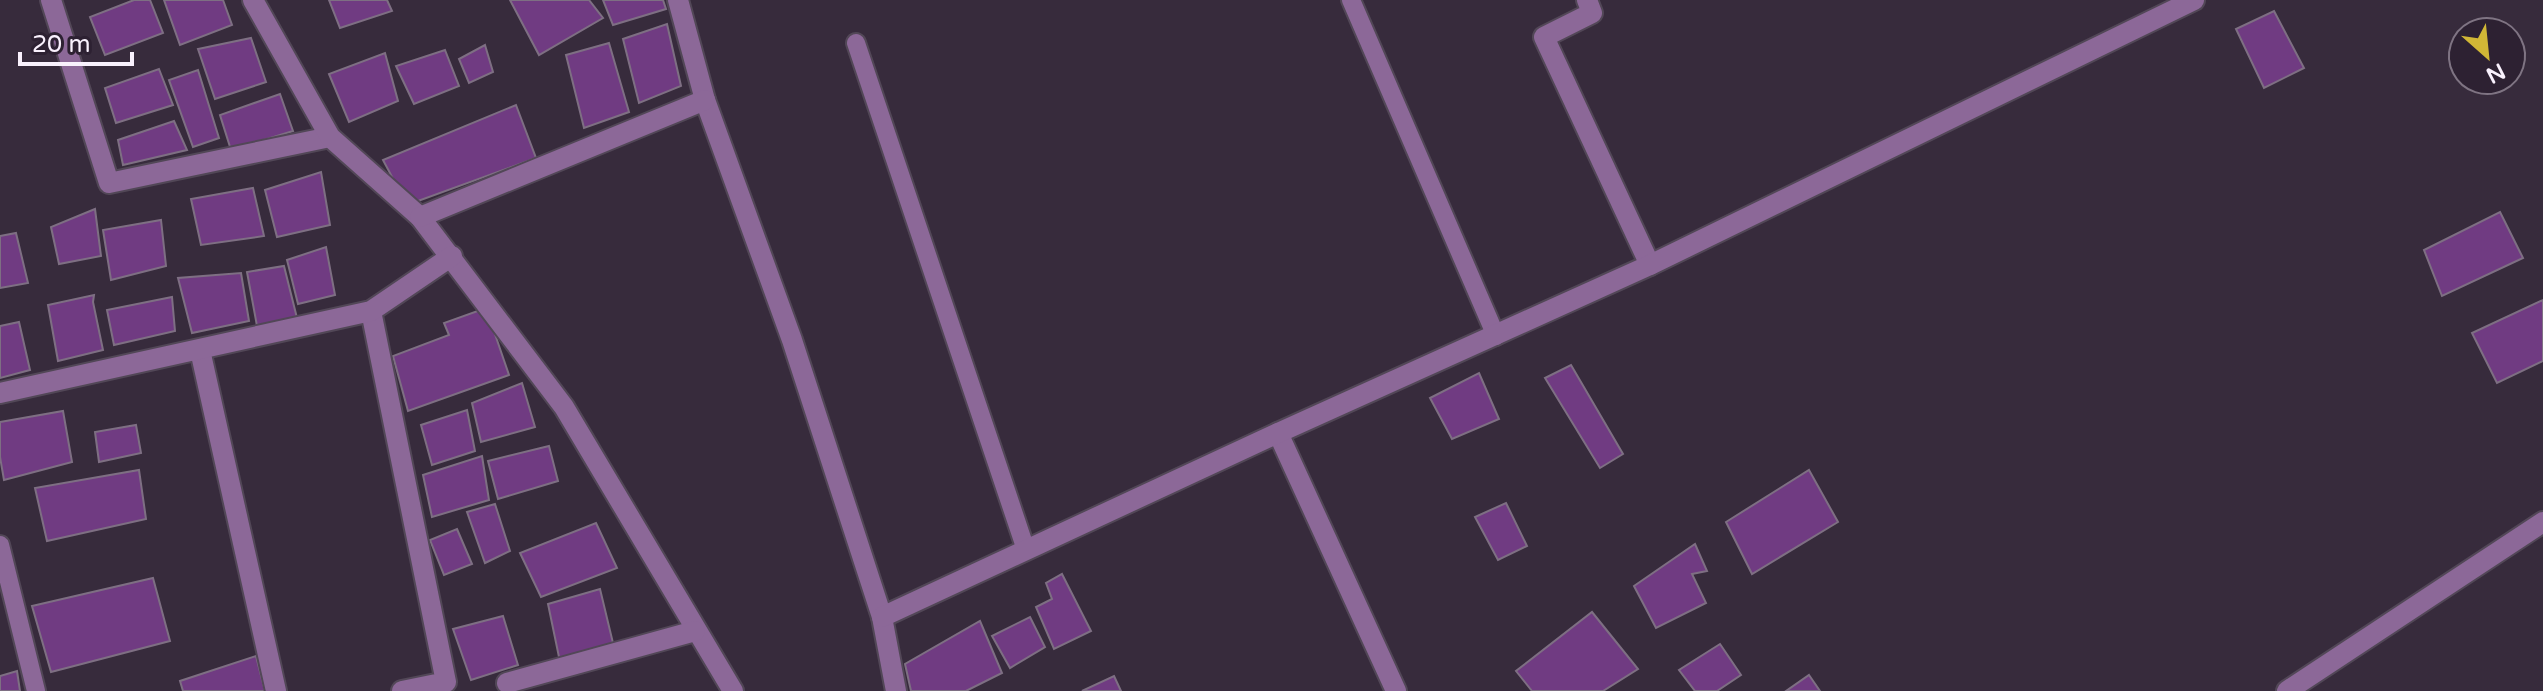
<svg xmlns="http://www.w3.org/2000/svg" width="2543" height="691" viewBox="0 0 2543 691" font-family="'Varela Round',sans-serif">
<rect width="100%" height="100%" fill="#372b3c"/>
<g fill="#703b82" stroke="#7e6f83" stroke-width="2">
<path d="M134 0H150L163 33 105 55 90 17Z"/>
<path d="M164 0H223L232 25 180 45Z"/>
<path d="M329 0H387L392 11 340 28Z"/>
<path d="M510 0H589L603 18 539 55Z"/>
<path d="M603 0H663L666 9 613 25Z"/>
<path d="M2274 11 2304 68 2264 88 2236 29Z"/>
<path d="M667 24 681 86 639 103 623 39Z"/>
<path d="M251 38 266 82 215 99 198 49Z"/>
<path d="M609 43 629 112 584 128 566 55Z"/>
<path d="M485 45 493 72 469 83 459 59Z"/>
<path d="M445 50 459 86 414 104 396 66Z"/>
<path d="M385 53 398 101 349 122 329 74Z"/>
<path d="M159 69 173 105 116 123 105 88Z"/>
<path d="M198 70 219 138 193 147 169 80Z"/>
<path d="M280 94 293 131 231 150 220 115Z"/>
<path d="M516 105 536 158 407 205 383 160Z"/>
<path d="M174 121 187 150 123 165 118 140Z"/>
<path d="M321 172 330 225 277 237 265 190Z"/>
<path d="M253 188 264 236 201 245 191 199Z"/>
<path d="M95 209 101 256 59 264 51 227Z"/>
<path d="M2500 212 2523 258 2442 296 2424 250Z"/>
<path d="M161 220 166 266 111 280 103 230Z"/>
<path d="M16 233 28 283 0 288V236Z"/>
<path d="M326 247 335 295 298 304 287 260Z"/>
<path d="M284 266 297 318 257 326 247 272Z"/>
<path d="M241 273 249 321 192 333 178 278Z"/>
<path d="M94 295 93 302 103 350 58 361 48 305Z"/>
<path d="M172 297 175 331 114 345 107 310Z"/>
<path d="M2543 300V361L2497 383 2472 333Z"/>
<path d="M486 308 509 375 408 411 393 356 449 335 444 323Z"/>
<path d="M19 322 30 370 0 378V326Z"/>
<path d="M1571 365 1623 454 1600 468 1545 378Z"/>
<path d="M1479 373 1499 419 1452 439 1430 398Z"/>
<path d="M522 383 535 427 481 442 472 403Z"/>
<path d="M467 410 475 451 432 465 421 425Z"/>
<path d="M63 411 72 462 4 480 0 457V422Z"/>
<path d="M136 425 141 453 99 462 95 432Z"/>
<path d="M549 446 558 481 498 499 488 461Z"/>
<path d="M482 456 489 500 432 517 423 475Z"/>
<path d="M139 470 146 519 47 541 35 488Z"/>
<path d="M1809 470 1838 522 1752 574 1726 522Z"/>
<path d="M1506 503 1527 546 1498 560 1475 517Z"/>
<path d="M495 504 510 551 485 563 467 512Z"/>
<path d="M596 523 617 568 541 597 520 553Z"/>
<path d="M457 529 472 564 444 575 430 540Z"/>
<path d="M1695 544 1707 571 1692 574 1706 603 1656 628 1634 586Z"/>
<path d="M1062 574 1091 631 1054 649 1036 607 1052 599 1046 583Z"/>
<path d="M153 578 170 641 51 672 32 606Z"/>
<path d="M600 589 613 643 560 662 548 604Z"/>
<path d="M1592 612 1638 669 1603 691H1532L1516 671Z"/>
<path d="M503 616 518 665 471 680 453 629Z"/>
<path d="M1030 617 1045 647 1010 668 992 636Z"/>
<path d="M980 621 1002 673 966 691H911L905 664Z"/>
<path d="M1720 644 1741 675 1717 691H1695L1679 670Z"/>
<path d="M256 656 265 691H183L180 681Z"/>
<path d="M17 671 20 691H0V676Z"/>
<path d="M1809 675 1820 691H1786Z"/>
<path d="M1114 676 1121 691H1082Z"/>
</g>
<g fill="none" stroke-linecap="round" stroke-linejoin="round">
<defs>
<g id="service">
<path d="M1351 0 1496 336"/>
<path d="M856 43 1026 550"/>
<path d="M0 545 36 691"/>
</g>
<g id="minor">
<path d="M51 0 109 183 330 137"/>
<path d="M253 0 330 137 420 217 564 407 733 691"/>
<path d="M678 0 705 100 792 340 882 617 896 691"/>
<path d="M1587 0 1592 13 1544 37 1650 265"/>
<path d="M420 217 705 100"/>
<path d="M371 311 446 682 402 691"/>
<path d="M200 350 276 691"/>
<path d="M0 393 371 311 452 256"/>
<path d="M1278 433 1396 691"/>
<path d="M882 617 1278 433 1650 265 2194 0"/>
<path d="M507 683 695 631"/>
<path d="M2287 691 2543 522"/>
</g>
</defs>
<use href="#service" stroke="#524757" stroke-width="22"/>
<use href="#minor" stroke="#524757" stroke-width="24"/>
<use href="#service" stroke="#8c6898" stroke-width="18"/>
<use href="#minor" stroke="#8c6898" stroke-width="20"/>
</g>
<g transform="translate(2487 56) rotate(153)"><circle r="38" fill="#2d2132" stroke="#7f7483" stroke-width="2"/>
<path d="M0-6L14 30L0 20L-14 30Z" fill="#d1b736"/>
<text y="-12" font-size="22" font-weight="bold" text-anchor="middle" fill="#f9f1fd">N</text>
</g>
<path d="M20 52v12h112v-12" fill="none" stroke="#f9f1fd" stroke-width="4"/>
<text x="32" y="52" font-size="24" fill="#f9f1fd" stroke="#2d2132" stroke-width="6" paint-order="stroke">20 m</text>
</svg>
